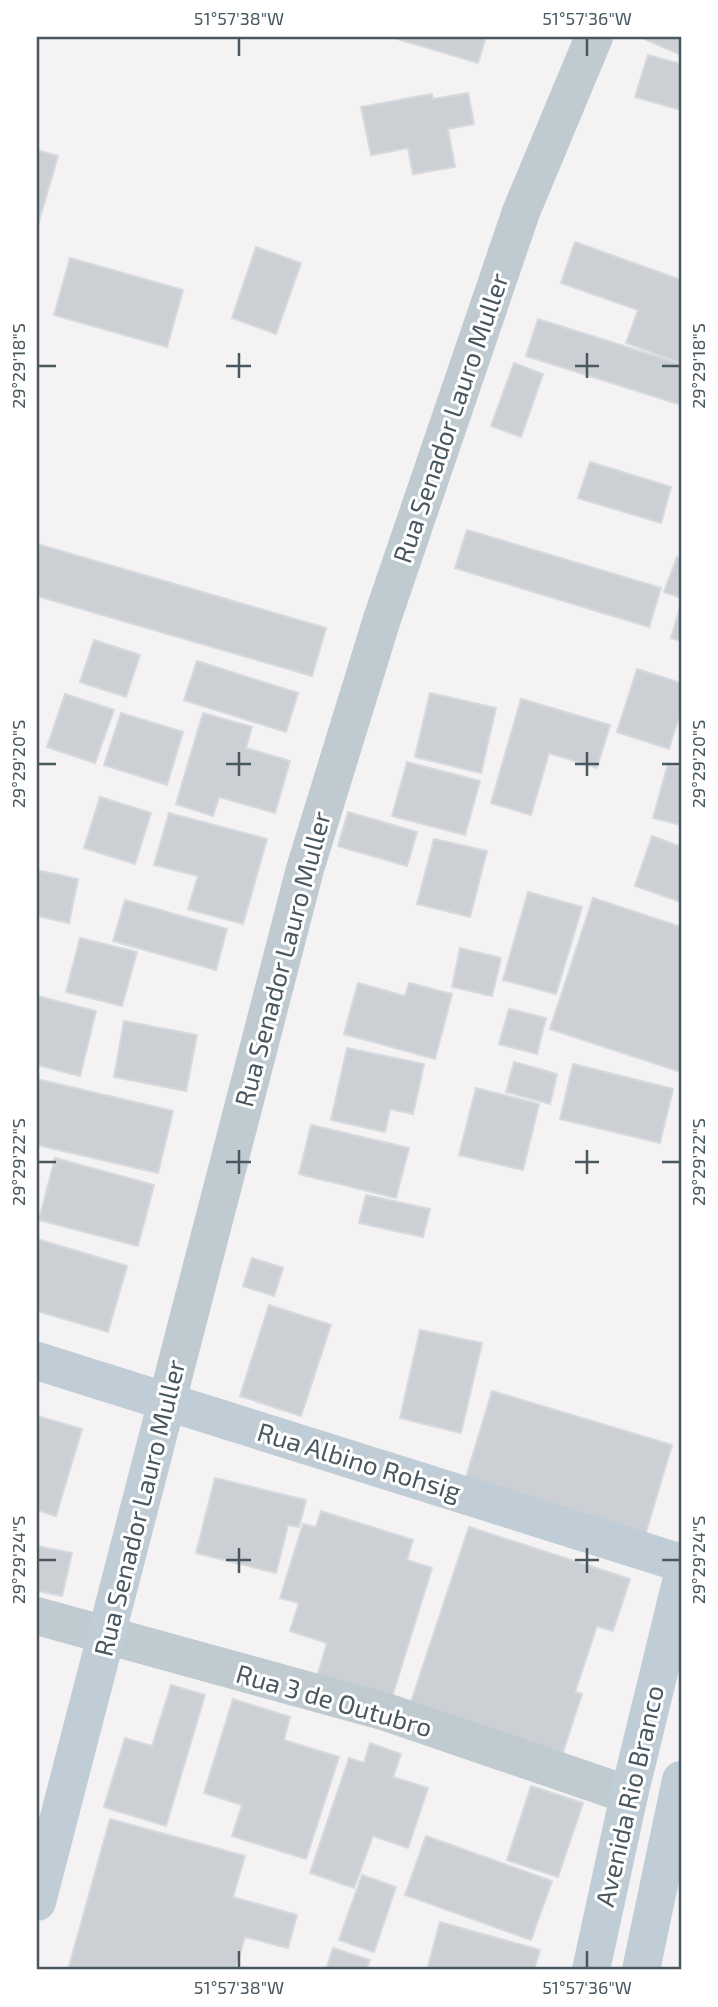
<svg xmlns="http://www.w3.org/2000/svg" width="718" height="2007" viewBox="0 0 718 2007" font-family="'Exo 2',sans-serif">
<rect width="100%" height="100%" fill="#f4f2f2"/>
<g fill="#ccd0d4" stroke="#d6d9dd" stroke-width="2">
<path d="M391 37H486L478 63Z"/>
<path d="M642 37H681V55L642 38Z"/>
<path d="M648 55 681 64V110L635 97Z"/>
<path d="M468 93 474 124 448 129 455 167 413 174 408 148 371 155 361 107 432 94 433 99Z"/>
<path d="M37 150 58 156 37 228Z"/>
<path d="M575 242 681 280V363L626 343 638 310 561 283Z"/>
<path d="M256 247 301 263 276 334 232 318Z"/>
<path d="M70 258 183 290 167 347 54 315Z"/>
<path d="M538 319 681 364V405L526 356Z"/>
<path d="M514 363 543 374 521 437 491 426Z"/>
<path d="M590 462 671 487 661 523 578 498Z"/>
<path d="M467 530 661 588 649 627 455 568Z"/>
<path d="M37 544 326 628 312 676 37 596Z"/>
<path d="M677 557 681 559V598L664 592Z"/>
<path d="M681 604V641L671 638Z"/>
<path d="M94 640 140 655 126 697 80 682Z"/>
<path d="M197 661 298 693 286 732 184 700Z"/>
<path d="M637 669 681 683V710L669 749 617 732Z"/>
<path d="M430 693 496 708 481 773 415 757Z"/>
<path d="M65 694 114 710 95 763 47 747Z"/>
<path d="M521 699 610 725 597 768 549 753 531 815 491 803Z"/>
<path d="M121 713 183 732 167 785 104 765Z"/>
<path d="M203 713 252 727 246 748 290 761 275 813 219 797 213 816 176 804Z"/>
<path d="M407 762 480 781 465 835 392 816Z"/>
<path d="M668 764 681 767V825L653 818Z"/>
<path d="M100 797 151 813 135 864 84 848Z"/>
<path d="M348 812 417 832 407 866 338 846Z"/>
<path d="M169 813 267 839 243 924 188 909 198 876 154 865Z"/>
<path d="M652 836 681 847V902L635 886Z"/>
<path d="M434 839 487 851 470 917 417 904Z"/>
<path d="M37 870 78 879 69 923 37 916Z"/>
<path d="M528 892 582 907 556 994 503 980Z"/>
<path d="M593 898 681 927V1072L550 1029Z"/>
<path d="M125 900 227 929 216 970 113 941Z"/>
<path d="M80 938 137 952 122 1006 66 992Z"/>
<path d="M460 948 501 958 492 996 452 987Z"/>
<path d="M358 983 405 996 409 983 452 994 435 1059 344 1034Z"/>
<path d="M37 996 96 1011 80 1076 37 1065Z"/>
<path d="M509 1009 546 1018 537 1054 499 1044Z"/>
<path d="M124 1021 197 1035 186 1091 114 1077Z"/>
<path d="M347 1048 424 1064 413 1114 390 1109 385 1132 331 1120Z"/>
<path d="M514 1062 557 1074 550 1104 506 1092Z"/>
<path d="M573 1064 673 1089 660 1143 560 1119Z"/>
<path d="M37 1079 173 1111 158 1173 37 1145Z"/>
<path d="M476 1088 539 1104 523 1170 459 1155Z"/>
<path d="M311 1125 409 1148 396 1198 299 1174Z"/>
<path d="M55 1158 154 1185 138 1246 39 1220Z"/>
<path d="M366 1195 430 1209 423 1237 359 1223Z"/>
<path d="M37 1239 127 1266 108 1332 37 1311Z"/>
<path d="M252 1258 283 1268 274 1296 243 1286Z"/>
<path d="M269 1305 331 1325 301 1416 240 1396Z"/>
<path d="M420 1330 482 1343 461 1433 400 1418Z"/>
<path d="M492 1391 672 1445 644 1539 464 1484Z"/>
<path d="M37 1416 82 1429 56 1516 37 1510Z"/>
<path d="M215 1478 306 1500 299 1527 288 1525 276 1573 196 1553Z"/>
<path d="M321 1511 413 1540 407 1560 432 1568 388 1710 314 1687 327 1643 290 1631 299 1603 280 1598 303 1524 316 1527Z"/>
<path d="M469 1527 630 1579 613 1631 597 1626 575 1692 582 1694 562 1755 410 1705Z"/>
<path d="M37 1546 72 1553 62 1596 37 1591Z"/>
<path d="M171 1685 205 1695 166 1826 104 1807 125 1738 152 1746Z"/>
<path d="M233 1699 290 1717 284 1740 339 1757 306 1859 232 1836 242 1805 204 1793Z"/>
<path d="M370 1743 401 1754 393 1777 428 1788 408 1848 373 1836 354 1888 310 1873 349 1758 364 1763Z"/>
<path d="M531 1786 583 1803 558 1877 507 1860Z"/>
<path d="M110 1819 245 1856 233 1897 297 1915 288 1948 245 1937 235 1970H68Z"/>
<path d="M426 1836 552 1881 531 1940 405 1895Z"/>
<path d="M362 1875 396 1887 374 1952 339 1940Z"/>
<path d="M440 1922 540 1950 534 1970H427Z"/>
<path d="M333 1948 370 1960 366 1970H326Z"/>
</g>
<g fill="none" stroke-linecap="round" stroke-linejoin="round">
<g stroke="#c0cbd1" stroke-width="38">
<path d="M167 1401 305 869 382 619 521 212 594 37"/>
<path d="M37 1616 386 1712 629 1795"/>
</g>
<g stroke="#c0cdd6" stroke-width="38">
<path d="M37 1361 681 1563"/>
<path d="M37 1902 167 1401"/>
<path d="M591 1970 629 1795 681 1582"/>
<path d="M641 1970 681 1780"/>
</g>
</g>
<path fill="none" stroke="#495860" stroke-width="2.5" d="M239 38V56M587 38V56M239 353V378M587 353V378M38 366H56M226 366H251M575 366H599M662 366H680M239 752V776M587 752V776M38 764H56M226 764H251M575 764H599M662 764H680M239 1150V1174M587 1150V1174M38 1162H56M226 1162H251M575 1162H599M662 1162H680M239 1548V1573M587 1548V1573M38 1560H56M226 1560H251M575 1560H599M662 1560H680M239 1951V1968M587 1951V1968"/>
<g text-anchor="middle" stroke-width="6" stroke-linejoin="round" paint-order="stroke">
<g font-size="26" fill="#495860" stroke="#fff">
<text transform="translate(451 418) rotate(-71)" y="9">Rua Senador Lauro Muller</text>
<text transform="translate(283 959) rotate(-75)" y="9">Rua Senador Lauro Muller</text>
<text transform="translate(359 1462) rotate(17)" y="9">Rua Albino Rohsig</text>
<text transform="translate(140 1508) rotate(-76)" y="9">Rua Senador Lauro Muller</text>
<text transform="translate(334 1701) rotate(16)" y="9">Rua 3 de Outubro</text>
<text transform="translate(630 1796) rotate(-77)" y="9">Avenida Rio Branco</text>
</g>
</g>
<rect width="718" height="2007" fill="none" stroke="#ffffff" stroke-width="77"/>
<rect x="38" y="38" width="642" height="1930" fill="none" stroke="#495860" stroke-width="2.5"/>
<g font-size="18" text-anchor="middle" fill="#495860">
<text x="239" y="25">51°57'38"W</text>
<text x="587" y="25">51°57'36"W</text>
<text transform="translate(19 366) rotate(-90)" y="6">29°29'18"S</text>
<text transform="translate(699 366) rotate(-90)" y="6">29°29'18"S</text>
<text transform="translate(19 764) rotate(-90)" y="6">29°29'20"S</text>
<text transform="translate(699 764) rotate(-90)" y="6">29°29'20"S</text>
<text transform="translate(19 1162) rotate(-90)" y="6">29°29'22"S</text>
<text transform="translate(699 1162) rotate(-90)" y="6">29°29'22"S</text>
<text transform="translate(19 1560) rotate(-90)" y="6">29°29'24"S</text>
<text transform="translate(699 1560) rotate(-90)" y="6">29°29'24"S</text>
<text x="239" y="1994">51°57'38"W</text>
<text x="587" y="1994">51°57'36"W</text>
</g>
</svg>
